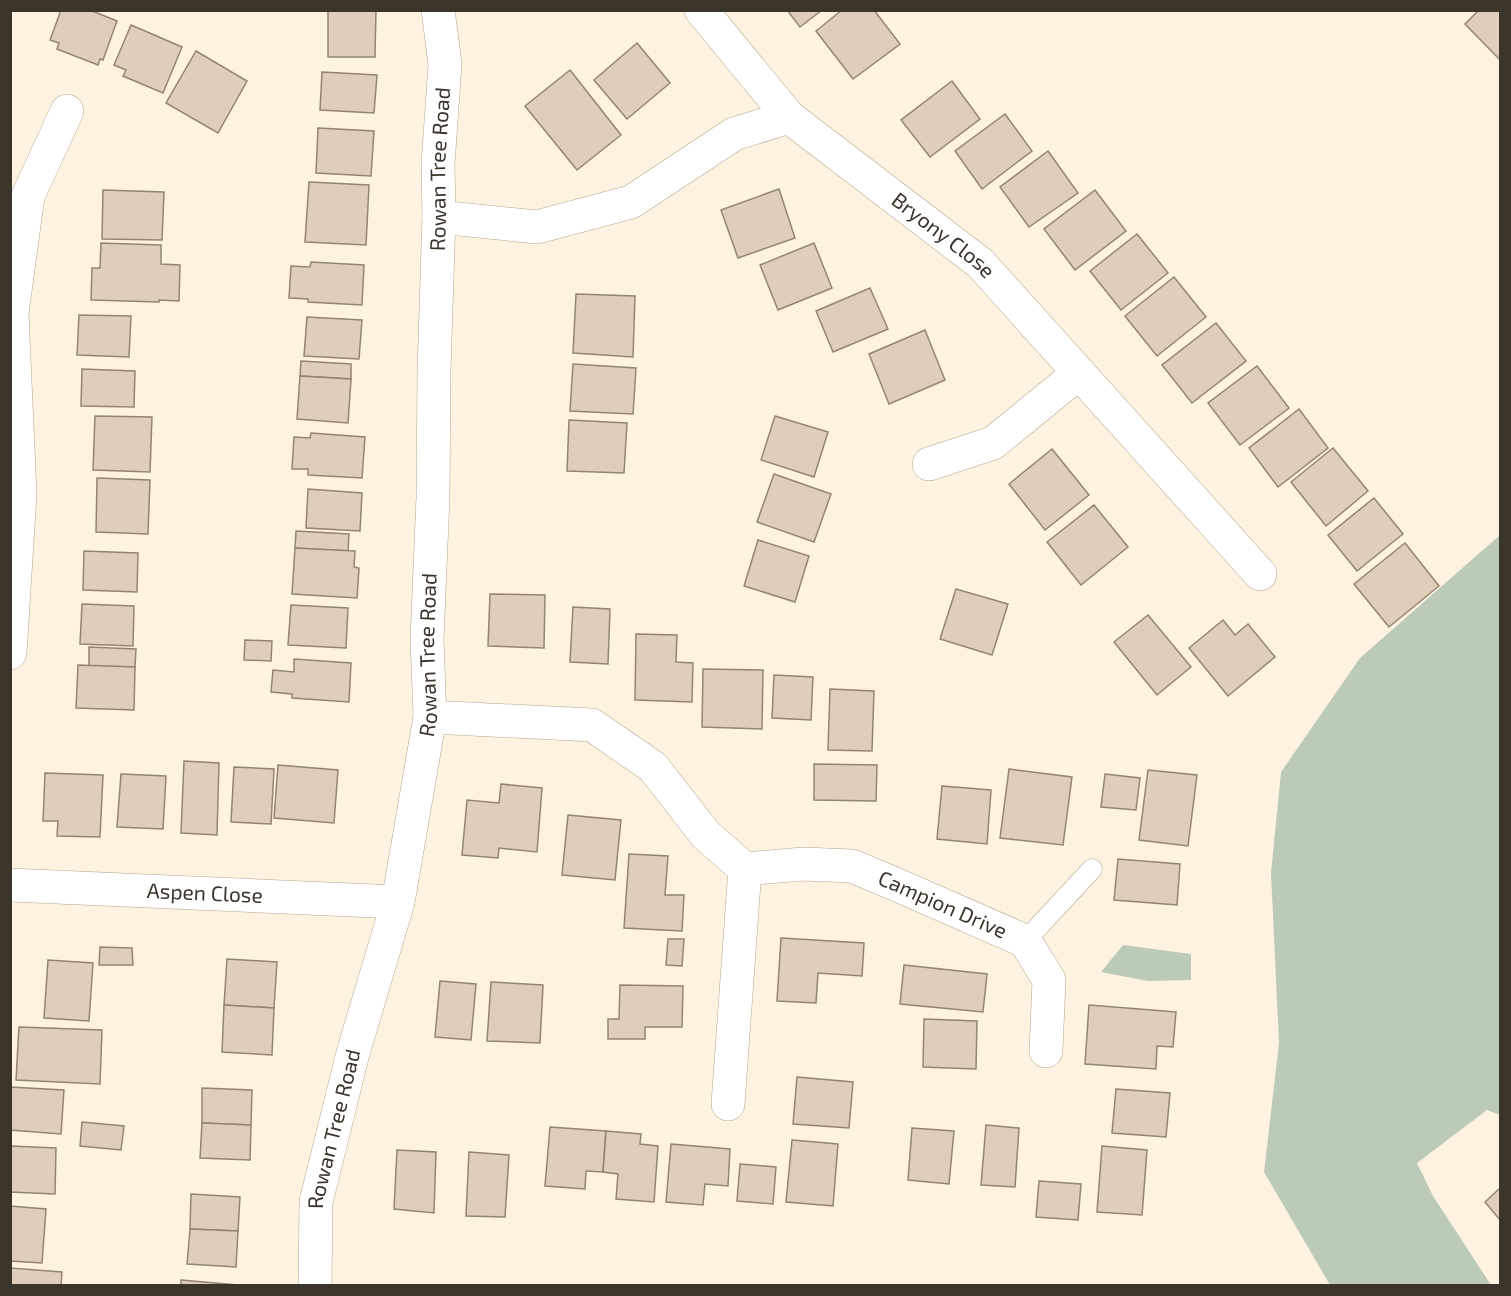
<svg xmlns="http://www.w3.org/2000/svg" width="1511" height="1296" viewBox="0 0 1511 1296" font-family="'Exo 2',sans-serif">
<rect width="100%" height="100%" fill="#fff2e1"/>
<g fill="#bccbb8">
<path d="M1500 535V1115L1487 1110 1417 1163 1433 1196 1491 1285H1330L1264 1172 1279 1043 1271 873 1281 772 1360 658Z"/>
<path d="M1123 945 1191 954V980L1148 981 1101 972Z"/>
</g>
<g fill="#deceba" stroke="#948572" stroke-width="1.5">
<path d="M61 10H90L117 21 103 60 100 59 98 65 57 49 59 43 50 40Z"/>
<path d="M328 10H376L375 57H328Z"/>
<path d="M787 10H822L800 27Z"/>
<path d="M842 10H874L900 44 853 79 816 31Z"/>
<path d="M1479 10H1500V60L1465 24Z"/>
<path d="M131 25 182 47 163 93 123 76 126 70 114 65Z"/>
<path d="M637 43 670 83 627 119 594 80Z"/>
<path d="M196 51 247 81 218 133 166 103Z"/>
<path d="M570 70 621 135 577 170 525 106Z"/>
<path d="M322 72 377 75 374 113 320 110Z"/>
<path d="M952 81 980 119 930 157 901 120Z"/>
<path d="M1005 114 1032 151 982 189 955 151Z"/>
<path d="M318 128 374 131 371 176 316 173Z"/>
<path d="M1048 151 1078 193 1029 227 1000 187Z"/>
<path d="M309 182 369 185 366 245 305 242Z"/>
<path d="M779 189 795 238 738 258 721 210Z"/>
<path d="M103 190 164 192 162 240 102 239Z"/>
<path d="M1095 190 1126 231 1075 270 1044 229Z"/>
<path d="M1137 234 1168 273 1121 310 1090 271Z"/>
<path d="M101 243 161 245V264L180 265 179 301 159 300V302L91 300 92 268H100Z"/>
<path d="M814 243 832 288 778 310 760 265Z"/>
<path d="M311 262 364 265 362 305 308 302V299L289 298 291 266 310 267Z"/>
<path d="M1174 277 1206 317 1157 356 1125 316Z"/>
<path d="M870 288 888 329 833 352 816 311Z"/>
<path d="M576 294 635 296 633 357 573 353Z"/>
<path d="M79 315 131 316 129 357 77 355Z"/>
<path d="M307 317 362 320 359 359 304 356Z"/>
<path d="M1216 323 1246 361 1192 403 1162 365Z"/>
<path d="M925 330 945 380 889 404 869 354Z"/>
<path d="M301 361 351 364V379L300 376Z"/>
<path d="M573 364 636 368 633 414 570 411Z"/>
<path d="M1257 366 1289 408 1240 445 1208 403Z"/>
<path d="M82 369 135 371 134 407 81 406Z"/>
<path d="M300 376 351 379 348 423 297 419Z"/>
<path d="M1299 409 1328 448 1278 487 1249 448Z"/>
<path d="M95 416 152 417 150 472 93 470Z"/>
<path d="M775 416 828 432 814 477 761 460Z"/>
<path d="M569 420 627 423 624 473 567 471Z"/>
<path d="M311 433 365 437 362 478 308 475V469H292L294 437 310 438Z"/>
<path d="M1333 448 1368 491 1326 526 1291 482Z"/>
<path d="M1052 449 1089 495 1045 530 1009 484Z"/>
<path d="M774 474 831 494 814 542 757 522Z"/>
<path d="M97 478 150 480 148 534 96 532Z"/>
<path d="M308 489 362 493 360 531 306 528Z"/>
<path d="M1374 498 1403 534 1357 571 1328 535Z"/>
<path d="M1094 505 1128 547 1081 585 1047 542Z"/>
<path d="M296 531 349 534 348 551 295 548Z"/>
<path d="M758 540 809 556 795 602 744 586Z"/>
<path d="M1405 543 1439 586 1389 627 1354 584Z"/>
<path d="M295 548 355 551 354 567 359 568 357 598 292 594Z"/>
<path d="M84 551 138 553 137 592 83 590Z"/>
<path d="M956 589 1008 604 992 655 940 639Z"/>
<path d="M490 594 545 595 544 648 488 646Z"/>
<path d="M82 604 134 606 133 646 80 644Z"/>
<path d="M291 605 348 608 346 648 288 645Z"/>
<path d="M573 607 610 609 608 664 570 662Z"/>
<path d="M1148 615 1191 667 1157 695 1114 642Z"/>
<path d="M1223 620 1235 635 1248 624 1275 657 1228 696 1189 648Z"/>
<path d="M636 634 677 635 676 662 693 663 692 702 635 700Z"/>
<path d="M245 640 272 641 271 661 244 660Z"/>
<path d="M89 647 136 649 135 667 89 666Z"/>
<path d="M294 659 351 663 349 702 292 698V694L271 692 273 670 294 672Z"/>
<path d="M78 665 135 667 134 710 76 708Z"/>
<path d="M703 669 763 670 762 729 702 727Z"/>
<path d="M774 675 813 677 811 720 772 718Z"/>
<path d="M830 689 874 691 872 751 828 750Z"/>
<path d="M184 761 219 763 217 835 181 833Z"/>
<path d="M814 764 877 765 876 801 814 800Z"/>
<path d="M278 765 338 770 334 823 274 818Z"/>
<path d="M234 767 274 769 271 824 231 822Z"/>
<path d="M1009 769 1072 777 1063 845 1000 838Z"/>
<path d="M1148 770 1197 775 1188 846 1139 840Z"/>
<path d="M45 773 103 775 100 837 57 836 58 821H43Z"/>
<path d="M121 774 166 776 163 829 117 827Z"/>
<path d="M1105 774 1140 778 1136 810 1101 807Z"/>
<path d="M501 784 542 788 537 852 499 848 498 858 462 855 467 800 499 803Z"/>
<path d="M942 786 991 790 987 844 937 839Z"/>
<path d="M568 815 621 820 615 880 562 875Z"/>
<path d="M629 854 668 856 665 895H684L682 931 624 928Z"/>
<path d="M1118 859 1180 864 1177 905 1114 900Z"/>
<path d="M781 938 864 943 862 976 818 973 816 1003 777 1001Z"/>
<path d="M668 939H684L682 966 666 965Z"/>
<path d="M100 947 132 948 133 965H99Z"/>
<path d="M227 959 277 962 274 1008 224 1005Z"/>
<path d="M48 960 93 963 89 1021 44 1018Z"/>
<path d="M904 965 987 974 983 1012 900 1004Z"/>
<path d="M440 981 476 984 471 1040 435 1037Z"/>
<path d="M491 982 543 985 540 1043 487 1041Z"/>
<path d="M620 985 683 986 682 1027H645V1039H608V1019H619Z"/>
<path d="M224 1005 274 1008 272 1055 222 1052Z"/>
<path d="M1089 1005 1176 1012 1173 1047 1157 1046 1156 1069 1085 1064Z"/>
<path d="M924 1019 977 1021 976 1069 923 1067Z"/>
<path d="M19 1027 102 1030 100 1084 16 1080Z"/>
<path d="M797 1077 853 1082 849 1128 793 1124Z"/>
<path d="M10 1087 64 1090 61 1134 10 1130Z"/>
<path d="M202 1088 252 1090 251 1125 202 1123Z"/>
<path d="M1116 1089 1170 1093 1166 1137 1112 1133Z"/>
<path d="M82 1122 124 1126 121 1150 80 1146Z"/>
<path d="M202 1123 251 1125 250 1160 200 1158Z"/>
<path d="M986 1125 1019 1128 1015 1187 981 1185Z"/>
<path d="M550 1127 606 1131 603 1172 586 1171 585 1189 545 1186Z"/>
<path d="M912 1128 954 1131 949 1184 908 1180Z"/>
<path d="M606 1131 641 1134 640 1144 658 1146 654 1202 616 1199 618 1174 603 1172Z"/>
<path d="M792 1140 838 1144 833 1206 786 1202Z"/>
<path d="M671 1144 730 1149 728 1186 705 1184 703 1205 666 1202Z"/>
<path d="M10 1146 56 1148 55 1194 10 1192Z"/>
<path d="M1102 1146 1147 1150 1142 1215 1097 1212Z"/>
<path d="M397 1150 436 1152 434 1213 394 1209Z"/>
<path d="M469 1152 509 1155 505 1217 466 1216Z"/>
<path d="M740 1164 776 1167 773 1204 737 1201Z"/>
<path d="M1039 1181 1081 1184 1078 1220 1036 1217Z"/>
<path d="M1500 1188V1220L1485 1202Z"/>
<path d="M191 1194 240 1197 238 1231 190 1229Z"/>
<path d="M10 1206 46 1209 42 1263 10 1261Z"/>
<path d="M190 1229 238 1231 236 1267 187 1264Z"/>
<path d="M10 1268 62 1272 61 1286H10Z"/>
<path d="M181 1280 238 1285V1286H181Z"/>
</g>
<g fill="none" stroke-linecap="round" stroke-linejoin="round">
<defs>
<path id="lane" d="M1025 941 1092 869"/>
<g id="street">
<path id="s1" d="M701 10 789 117 980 263 1260 574"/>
<path d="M439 217 537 227 631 202 734 134 789 117"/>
<path d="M929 464 993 443 1079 373"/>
<path d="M10 653 20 494 12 313 28 196 67 111"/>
<path id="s2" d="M430 717 592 725 653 767 706 835 745 869 803 864 852 866 895 884 1025 941 1049 980 1046 1051"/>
<path id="s3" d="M10 885 398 902"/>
<path d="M728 1104 745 869"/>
<path id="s4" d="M315 1286 316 1202 353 1053 398 902 430 717 427 640 433 497 434 370 439 217 438 164 445 64 438 10"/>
</g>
</defs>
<use href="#lane" stroke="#b4a591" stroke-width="21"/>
<use href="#street" stroke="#b4a591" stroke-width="34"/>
<use href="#lane" stroke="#fff" stroke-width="20"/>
<use href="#street" stroke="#fff" stroke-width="33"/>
</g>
<g text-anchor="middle" stroke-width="6" stroke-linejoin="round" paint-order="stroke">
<g font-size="21" fill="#3a342b" stroke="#fff2e1">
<text dy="7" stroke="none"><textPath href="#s4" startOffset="1131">Rowan Tree Road</textPath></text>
<text dy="7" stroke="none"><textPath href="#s1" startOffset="333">Bryony Close</textPath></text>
<text dy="7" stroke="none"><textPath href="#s4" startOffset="645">Rowan Tree Road</textPath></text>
<text dy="7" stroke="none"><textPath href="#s3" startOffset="195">Aspen Close</textPath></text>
<text dy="7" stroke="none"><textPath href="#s2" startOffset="580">Campion Drive</textPath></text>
<text dy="7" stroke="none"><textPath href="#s4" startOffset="159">Rowan Tree Road</textPath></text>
</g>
</g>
<rect width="1511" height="1296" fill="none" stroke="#3a342b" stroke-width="24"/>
</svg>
